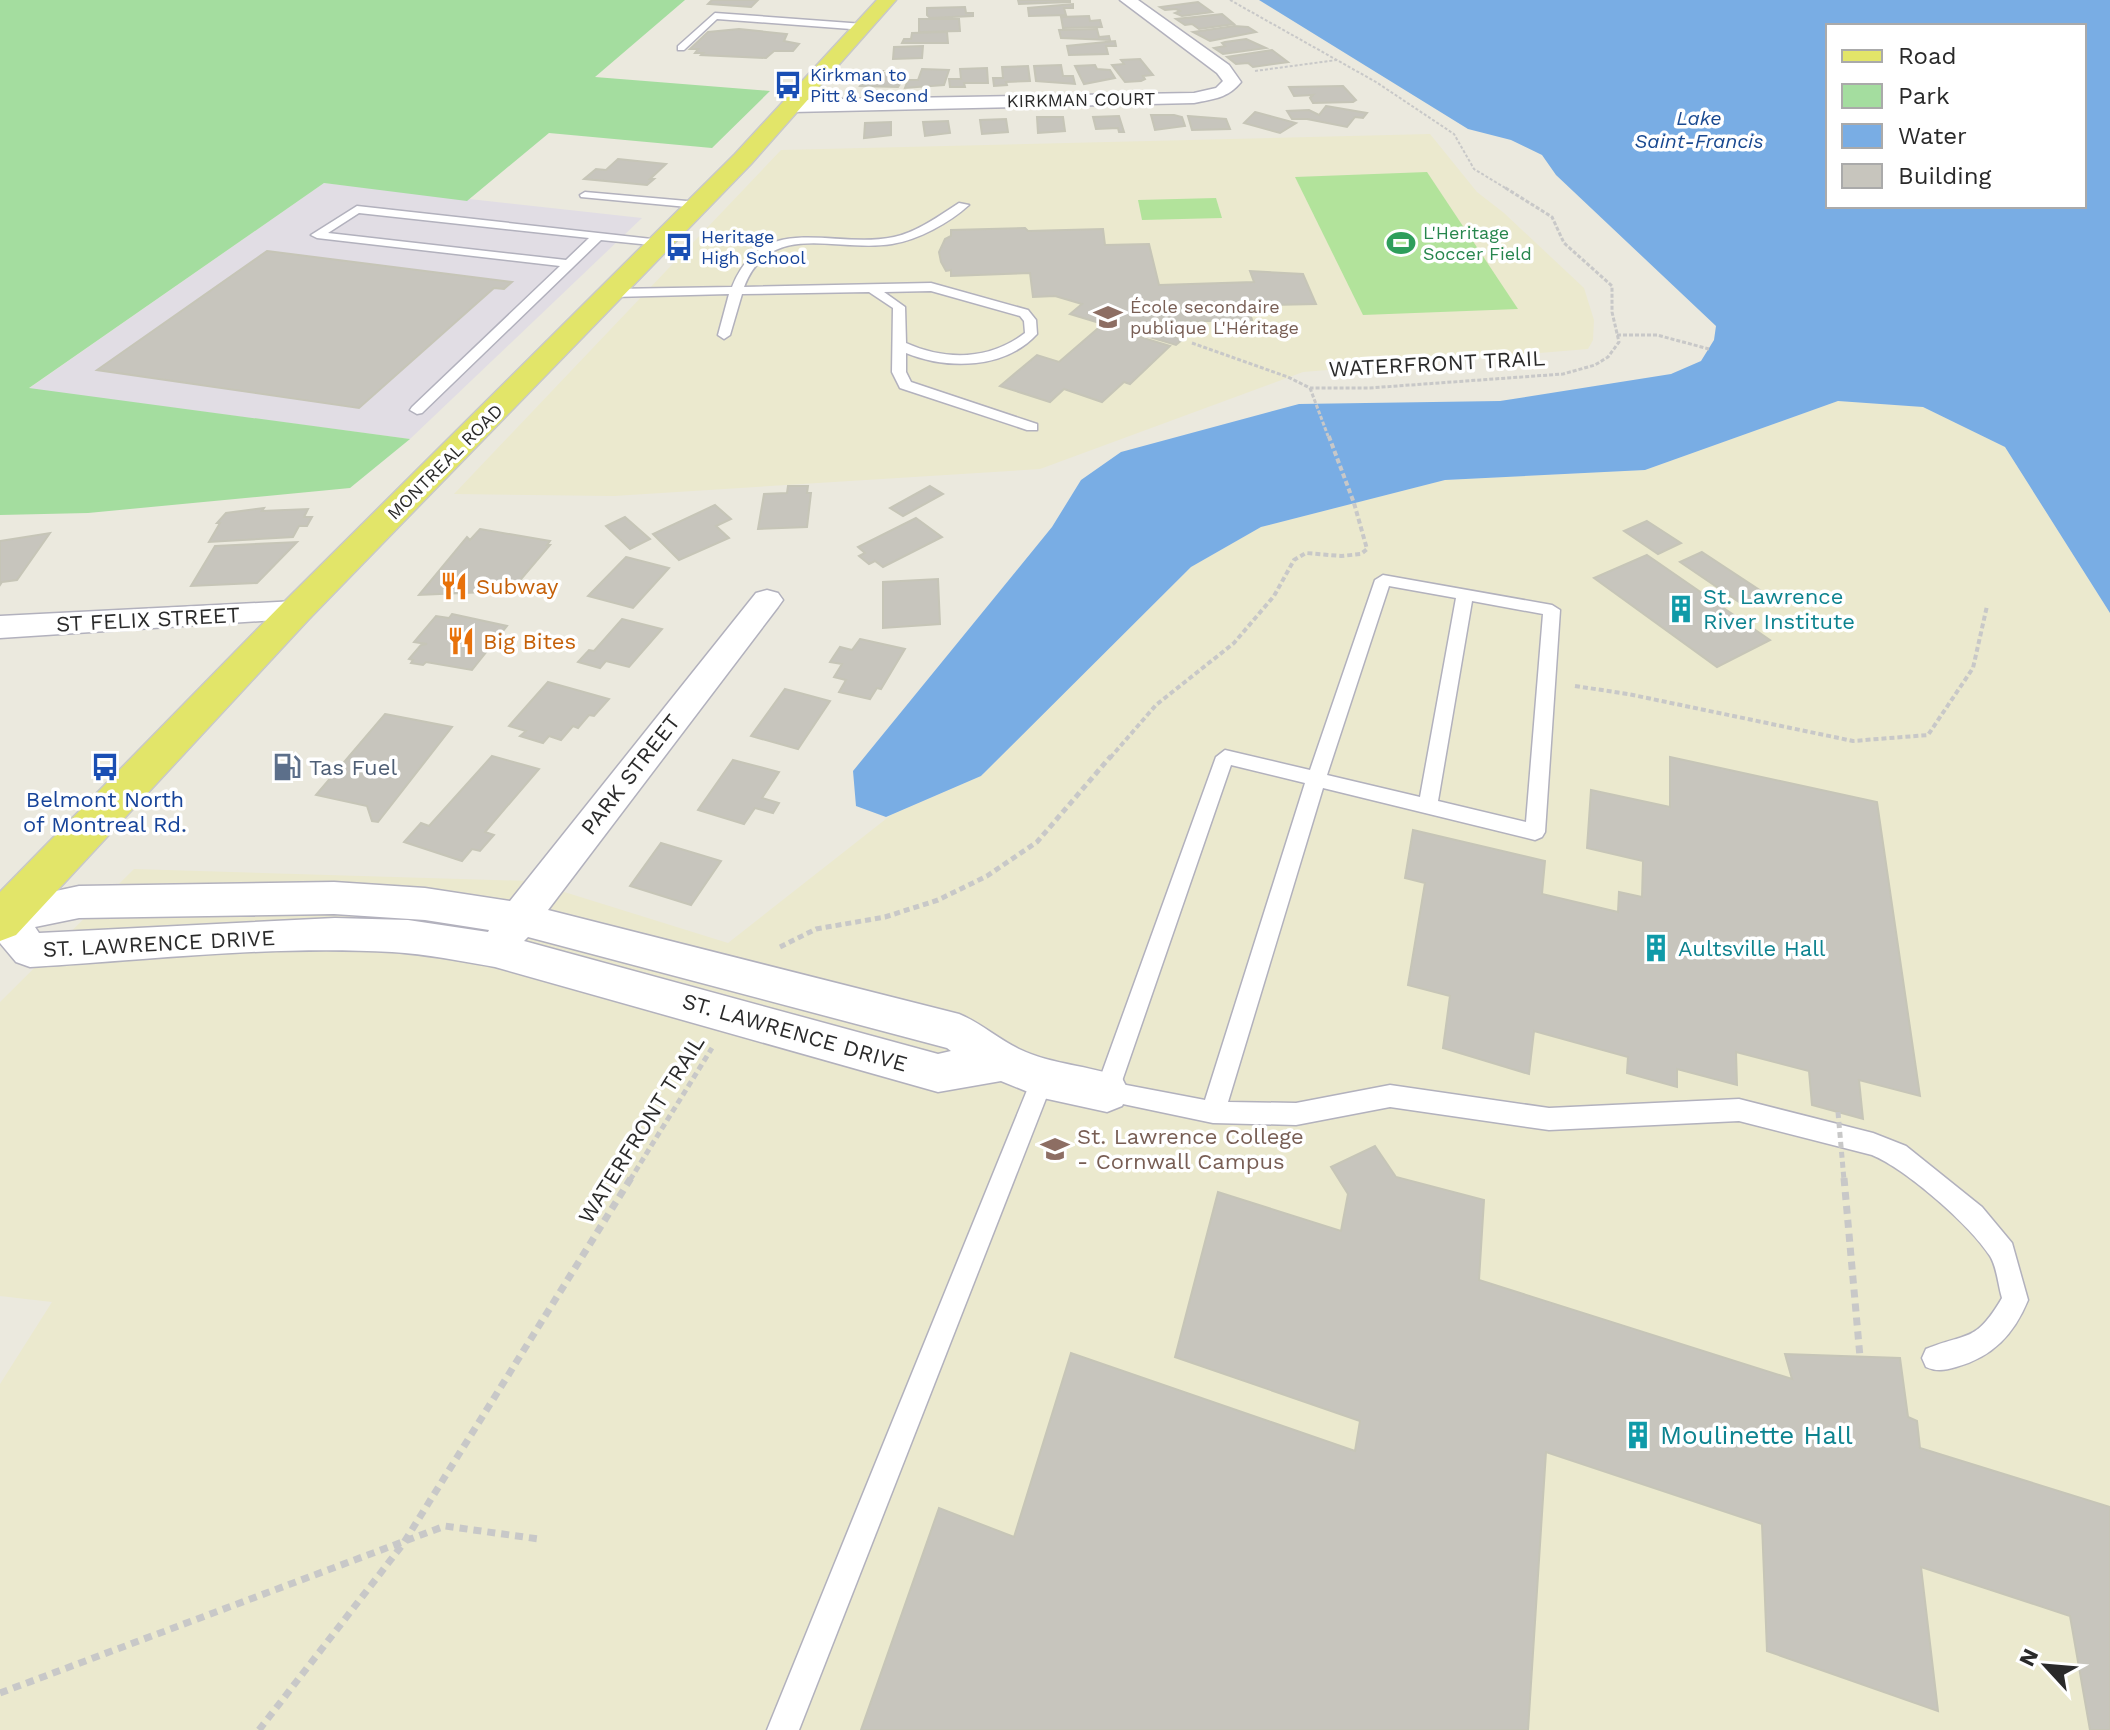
<svg xmlns="http://www.w3.org/2000/svg" width="2110" height="1730" viewBox="0 0 2110 1730" font-family="'Work Sans',sans-serif">
<rect width="100%" height="100%" fill="#ebe9de"/>
<path fill="#e1dde4" d="M324 183 642 218 410 439 28 389Z"/>
<g fill="#ebe9ce">
<path d="M1430 134 1477 192 1504 213 1584 288 1594 320 1593 340 1588 349 1303 372 1040 469 614 496 454 494 781 150Z"/>
<path d="M1838 401 1923 407 2005 447 2110 613V1730H0V1384L52 1302 0 1296V1002L134 869 529 881 728 943 891 815 981 776 1191 567 1261 527 1445 480 1645 470Z"/>
</g>
<path fill="#a4dd9f" d="M0 0H685L595 77 770 91 712 148 549 133 467 201 324 183 29 388 410 439 350 488 88 513 0 515Z"/>
<g fill="#b2e39b">
<path d="M1427 172 1518 309 1363 315 1295 177Z"/>
<path d="M1216 198 1222 218 1142 220 1138 200Z"/>
</g>
<path fill="#79ade4" fill-rule="evenodd" d="M1259 0H2110V613L2005 447 1923 407 1838 401 1645 470 1445 480 1261 527 1191 567 981 776 886 817 856 806 853 771 1052 527 1081 480 1121 452 1299 404 1500 401 1671 374 1701 361 1714 340 1716 326 1556 175 1542 155 1511 140 1468 129ZM1828 26H2084V206H1828Z"/>
<g fill="#c7c5bd" stroke="#c6c5b7" stroke-width="2">
<path d="M712 0H758L751 7 708 4Z"/>
<path d="M1018 0H1070V2L1019 4Z"/>
<path d="M1198 2 1212 12 1182 16 1175 13 1180 11 1176 9 1165 10 1160 7Z"/>
<path d="M1073 4V8H1064L1066 15 1029 16 1028 8Z"/>
<path d="M965 7 966 13H973V16L930 18 927 15V8Z"/>
<path d="M1222 14 1234 24 1199 29 1192 24 1185 25 1176 19Z"/>
<path d="M1089 16 1090 21 1100 20 1102 27 1063 28 1061 17Z"/>
<path d="M919 19H959L960 31 919 32Z"/>
<path d="M1234 26 1248 27 1256 32 1210 41 1193 32Z"/>
<path d="M739 29 787 34 784 41 799 44 793 51H774L766 58 701 55 703 53H695L698 49H690L708 32Z"/>
<path d="M1097 29 1099 37 1109 36 1110 40 1061 38 1059 30Z"/>
<path d="M947 32 948 43H902L904 39H911L912 33Z"/>
<path d="M1246 39 1266 48 1223 54 1214 48 1225 46 1222 43 1225 42Z"/>
<path d="M1115 41 1116 46H1106L1108 54 1069 55 1067 46Z"/>
<path d="M923 46 922 58 893 59 894 47Z"/>
<path d="M1272 50 1288 62 1253 67 1248 63 1236 64 1227 57Z"/>
<path d="M1140 59 1153 75 1143 76 1145 79 1141 81 1125 82 1112 65 1124 64 1121 60Z"/>
<path d="M1061 65 1063 76H1073L1075 84 1036 81 1034 66Z"/>
<path d="M1095 65 1097 69 1110 70 1115 78 1084 84 1075 66Z"/>
<path d="M1028 66 1030 81 1006 82 1007 85 994 86 993 78H1003L1002 67Z"/>
<path d="M987 68 988 83H964L965 87H950L949 79H961L960 69Z"/>
<path d="M922 69 949 70 944 85 905 88 908 80H918Z"/>
<path d="M870 71H883L882 73 906 75 898 87 860 86Z"/>
<path d="M1343 86 1356 100 1353 102 1313 103 1310 98 1313 95 1294 96 1289 87Z"/>
<path d="M1326 106 1367 113 1363 118 1355 117 1347 127 1307 119H1292L1287 111 1309 110 1319 115Z"/>
<path d="M1255 112 1296 123 1280 133 1244 123Z"/>
<path d="M1151 115H1174L1182 117 1185 126 1155 130Z"/>
<path d="M1119 116 1124 132H1119L1118 128 1096 129 1093 117Z"/>
<path d="M1188 116 1226 119 1230 129 1192 130Z"/>
<path d="M1037 117H1063L1065 131 1038 133Z"/>
<path d="M1006 119 1008 132 982 134 980 120Z"/>
<path d="M948 121 950 133 925 136 923 122Z"/>
<path d="M891 122V135L864 138 865 123Z"/>
<path d="M618 159 666 164 650 179H654L647 185 584 179 596 169 606 170Z"/>
<path d="M1025 228 1028 231 1103 229 1105 245 1149 244 1159 285 1254 282 1250 271 1303 274 1316 304 1264 305 1266 312 1250 313 1252 320 1161 322 1158 332 1183 339 1176 345 1143 335 1140 337 1170 346 1130 384 1124 382 1102 402 1064 389 1050 402 1000 386 1037 355 1059 362 1103 324 1070 314 1082 304 1055 296 1033 297 1030 273 951 276V270L946 271 941 262 939 252 945 239 951 236V230Z"/>
<path d="M267 251 512 282 504 289 494 288 359 408 97 370Z"/>
<path d="M788 486H808L807 493H811L807 527 758 529 764 494 787 493Z"/>
<path d="M930 486 943 494 903 516 890 508Z"/>
<path d="M715 505 731 519 716 526 729 538 679 560 653 534Z"/>
<path d="M264 508 262 511 308 509 304 517H312L307 526H299L293 537 209 542 220 523H217L226 513Z"/>
<path d="M625 517 650 539 630 549 606 526Z"/>
<path d="M916 518 942 537 883 567 875 561 869 564 859 556 865 553 858 547Z"/>
<path d="M1647 521 1681 543 1658 554 1624 531Z"/>
<path d="M480 529 550 541 547 545H550L511 591 419 595 467 537 470 540Z"/>
<path d="M50 533 17 580 2 582 0 585V541Z"/>
<path d="M297 542 257 583 191 586 215 546Z"/>
<path d="M1702 552 1767 595 1745 606 1680 562Z"/>
<path d="M1647 555 1770 640 1717 667 1594 578Z"/>
<path d="M626 557 669 568 633 608 588 596Z"/>
<path d="M938 579 940 624 883 628V582Z"/>
<path d="M452 614 507 626 472 670 426 662 423 665 411 663 413 660 409 659 421 645 427 644 414 642 436 616 449 618Z"/>
<path d="M622 619 662 629 629 667 606 661 600 668 578 662 589 650 594 651Z"/>
<path d="M860 639 905 649 881 689 877 688 870 699 839 692 846 680 834 677 842 664 830 662 840 647 852 650Z"/>
<path d="M548 682 609 699 594 716 589 715 578 728 573 726 561 740 549 736 543 743 520 736 526 731 509 726Z"/>
<path d="M785 689 830 701 798 749 751 736Z"/>
<path d="M385 714 452 727 378 822 372 821 367 806 316 795Z"/>
<path d="M492 756 539 769 485 832 494 835 480 851 472 849 462 861 404 842 421 823 429 826Z"/>
<path d="M1670 757 1877 802 1920 1096 1859 1080 1863 1119 1812 1105 1809 1071 1736 1052 1737 1085 1677 1069V1087L1627 1073 1628 1057 1534 1031 1529 1074 1443 1048 1450 996 1408 985 1425 883 1405 878 1413 830 1545 861 1542 894 1618 912 1619 892 1642 897 1643 861 1587 848 1591 790 1670 807Z"/>
<path d="M733 760 779 772 762 798 779 803 773 813 755 808 744 824 698 810Z"/>
<path d="M661 843 721 861 691 905 630 886Z"/>
<path d="M1375 1146 1396 1177 1484 1200 1479 1280 1792 1379 1785 1354 1900 1358 1908 1417 1917 1421 1920 1448 2110 1507V1730H2090L2070 1616 1921 1567 1938 1711 1767 1651 1762 1524 1546 1452 1528 1730H861L939 1508 1014 1537 1071 1353 1355 1451 1360 1421 1175 1357 1218 1192 1341 1231 1348 1194 1331 1167Z"/>
</g>
<g fill="none" stroke-linecap="round" stroke-linejoin="round">
<defs>
<g id="service">
<path d="M715 13 864 24 868 27 864 30 717 19 684 50H678V46Z"/>
<path d="M585 192 698 202 704 205 698 208 581 197 580 195Z"/>
<path d="M959 203 969 205C949 223 918 240 892 244 836 253 770 219 744 287L931 283 1028 310 1036 320 1037 334C1005 369 948 370 906 353V372L911 382 1037 424V430H1027L900 388 892 372 893 308 869 292 742 294 730 335 724 339 718 335 729 294 613 297 607 293 613 289 732 287C763 209 832 250 894 237 917 232 939 216 959 203ZM931 291 1020 316 1024 321 1025 333C990 360 946 361 906 343L905 307 884 292Z"/>
<path d="M357 206 661 240 667 243 661 246 601 240 422 413 417 414 410 410 412 407 560 266 317 238 311 235ZM359 213 589 238 566 260 328 233Z"/>
<path d="M1383 575 1552 605 1560 610 1545 832 1542 837 1535 840 1323 788 1228 1102 1296 1103 1390 1085 1549 1108 1739 1099 1873 1133 1906 1146 1982 1207 2012 1243 2028 1300C2014 1334 1993 1357 1956 1367 1945 1370 1937 1372 1926 1367L1922 1358 1926 1349C1967 1332 1975 1344 2002 1298 1998 1285 1997 1267 1990 1256 1970 1225 1906 1169 1872 1155L1739 1121 1549 1130 1390 1107 1296 1125 1213 1123 1099 1099 1095 1092 1216 757 1225 750 1310 770 1375 580ZM1389 586 1456 598 1420 797 1327 775ZM1472 601 1543 614 1526 822 1438 801ZM1231 765 1305 783 1205 1100 1121 1084Z"/>
<path d="M1043 1068 1051 1071 1054 1078 799 1730H767L1032 1078 1035 1071Z"/>
</g>
<g id="minor">
<path d="M1120 0H1138L1229 65 1241 82C1228 98 1214 99 1194 103L792 112 783 106 792 100 1194 93 1216 88 1223 81 1217 73Z"/>
<path d="M767 590 778 593 783 600 778 607 548 910 959 1014C981 1023 998 1039 1019 1049 1052 1065 1089 1065 1122 1078L1129 1092 1122 1106 1107 1112 1043 1098 1001 1081 938 1092 495 967C461 961 426 954 392 952 271 945 150 960 30 967L16 962 0 943V903L79 886 334 882 425 888 510 901 756 593ZM334 914 425 920 489 930 488 932 408 920 335 918 39 933 35 927 79 918ZM528 937 947 1048 951 1051 938 1054 524 941Z"/>
<path d="M296 601 307 604 312 611 307 618 0 638V616Z"/>
</g>
<path id="primary" d="M877 0H896L751 164 309 619 16 935 0 941V892L283 603 735 154Z"/>
</defs>
<use href="#service" stroke="#b2b1bd" stroke-width="3"/>
<use href="#minor" stroke="#b2b1bd" stroke-width="3"/>
<use href="#primary" stroke="#c8c8c8" stroke-width="3"/>
<g stroke="#c8c8c8" stroke-width="2" stroke-dasharray="3 2" stroke-linecap="butt">
<path d="M1230 0 1376 82 1454 134 1474 169 1507 189"/>
<path d="M1255 71 1337 60"/>
</g>
<g stroke="#c8c8c8" stroke-width="3" stroke-dasharray="4 2" stroke-linecap="butt">
<path d="M1617 335H1657L1709 349"/>
<path d="M1192 343 1288 377 1310 388H1369L1563 374 1595 365 1608 357 1619 342 1612 312V286L1564 243 1552 217 1504 187"/>
<path d="M1310 388 1328 436"/>
</g>
<g stroke="#c8c8c8" stroke-width="4" stroke-dasharray="5 3" stroke-linecap="butt">
<path d="M1575 686 1628 694 1853 741 1928 735 1973 668 1987 606"/>
<path d="M1110 758 1156 705 1234 643 1274 596 1294 560 1306 553 1341 556 1361 554 1367 549 1354 503 1328 434"/>
</g>
<g stroke="#c8c8c8" stroke-width="5" stroke-dasharray="6 4" stroke-linecap="butt">
<path d="M780 947 816 929 885 917 938 900 987 876 1037 842 1111 756"/>
<path d="M630 1180 712 1048"/>
</g>
<g stroke="#c8c8c8" stroke-width="7" stroke-dasharray="8 6" stroke-linecap="butt">
<path d="M0 1693 445 1526 539 1539"/>
<path d="M259 1730 403 1544 631 1178"/>
</g>
<use href="#service" fill="#fff" fill-rule="evenodd"/>
<use href="#minor" fill="#fff" fill-rule="evenodd"/>
<use href="#primary" fill="#e2e569" fill-rule="evenodd"/>
<path stroke="#c8c8c8" stroke-width="5" stroke-dasharray="6 4" stroke-linecap="butt" d="M1838 1112 1844 1180"/>
<path stroke="#c8c8c8" stroke-width="7" stroke-dasharray="8 6" stroke-linecap="butt" d="M1844 1178 1860 1357"/>
</g>
<defs>
<symbol id="bus-bare" viewBox="-9 -9 18 18"><path d="M-5-6H5V4H4V6H2V4H-2V6H-4V4H-5ZM-3.5-4V0h7V-4ZM-3.5 1.2v1.5H-2V1.2ZM2 1.2v1.5H3.5V1.2Z" fill="#1a4fb4" stroke="#fff" stroke-width="2.5" paint-order="stroke"/></symbol>
<symbol id="stadium-bare" viewBox="-9 -9 18 18"><path d="M0-5a6.5 5 0 1 0 0 10a6.5 5 0 1 0 0-10ZM-3.5-1.8h7v3.6h-7Z" fill="#2e9e5b" stroke="#fff" stroke-width="2.5" paint-order="stroke"/></symbol>
<symbol id="school-bare" viewBox="-9 -9 18 18"><path d="M0-5L7-2L0 1L-7-2ZM-4 1L0 2.5L4 1V4Q0 6-4 4Z" fill="#8d6e63" stroke="#fff" stroke-width="2.5" paint-order="stroke"/></symbol>
<symbol id="restaurant-bare" viewBox="-9 -9 18 18"><path d="M-5-6h1v4h1v-4h1v4h1v-4h1v5L-1.5 .5V6h-2V.5L-5-1ZM5-6V6H3V1.5H1.5Q1.5-4 5-6Z" fill="#e8710a" stroke="#fff" stroke-width="2.5" paint-order="stroke"/></symbol>
<symbol id="building-bare" viewBox="-9 -9 18 18"><path d="M-4-6H4V6H1V3H-1V6H-4ZM-2.5-4.3h1.7v1.8h-1.7ZM.8-4.3h1.7v1.8H.8ZM-2.5-1h1.7V.8h-1.7ZM.8-1h1.7V.8H.8Z" fill="#0f9aa8" stroke="#fff" stroke-width="2.5" paint-order="stroke"/></symbol>
<symbol id="fuel-bare" viewBox="-9 -9 18 18"><path d="M-5.5-6h7V0h2V4h1.3V-2.5L3-4.5l.8-.8L6-3V5H2.5V1h-1V6h-7ZM-4.2-4.7v3.2H.2V-4.7Z" fill="#5c6f8a" stroke="#fff" stroke-width="2.5" paint-order="stroke"/></symbol>
<symbol id="university-bare" viewBox="-9 -9 18 18"><path d="M0-5L7-2L0 1L-7-2ZM-4 1L0 2.5L4 1V4Q0 6-4 4Z" fill="#8d6e63" stroke="#fff" stroke-width="2.5" paint-order="stroke"/></symbol>
</defs>
<g fill-rule="evenodd">
<use href="#bus-bare" x="768" y="65" width="40" height="40"/>
<use href="#stadium-bare" x="1381" y="223" width="40" height="40"/>
<use href="#bus-bare" x="659" y="227" width="40" height="40"/>
<use href="#school-bare" x="1088" y="297" width="40" height="40"/>
<use href="#restaurant-bare" x="434" y="566" width="40" height="40"/>
<use href="#building-bare" x="1661" y="589" width="40" height="40"/>
<use href="#restaurant-bare" x="441" y="621" width="40" height="40"/>
<use href="#bus-bare" x="85" y="747" width="40" height="40"/>
<use href="#fuel-bare" x="267" y="747" width="40" height="40"/>
<use href="#building-bare" x="1636" y="928" width="40" height="40"/>
<use href="#university-bare" x="1035" y="1129" width="40" height="40"/>
<use href="#building-bare" x="1618" y="1415" width="40" height="40"/>
</g>
<g text-anchor="middle" stroke-width="7" stroke-linejoin="round" paint-order="stroke">
<g font-size="18" fill="#164399" stroke="#fff" text-anchor="start">
<text x="810" y="81">Kirkman to<tspan x="810" dy="21">Pitt &amp; Second</tspan></text>
<text x="701" y="243">Heritage<tspan x="701" dy="21">High School</tspan></text>
</g>
<g font-size="18" fill="#2a2a2a" stroke="#fff">
<text transform="translate(1081 100) rotate(-1)" y="6">KIRKMAN COURT</text>
<text transform="translate(445 462) rotate(-45)" y="6">MONTREAL ROAD</text>
</g>
<g font-size="18" fill="#27864d" stroke="#fff" text-anchor="start">
<text x="1423" y="239">L'Heritage<tspan x="1423" dy="21">Soccer Field</tspan></text>
</g>
<g font-size="18" fill="#785e54" stroke="#fff" text-anchor="start">
<text x="1130" y="313">École secondaire<tspan x="1130" dy="21">publique L'Héritage</tspan></text>
</g>
<g font-size="20" font-style="italic" fill="#194990" stroke="#fff">
<text x="1699" y="125">Lake<tspan x="1699" dy="23">Saint-Francis</tspan></text>
</g>
<g font-size="22" fill="#2a2a2a" stroke="#fff">
<text transform="translate(1437 363) rotate(-3)" y="8">WATERFRONT TRAIL</text>
<text transform="translate(148 619) rotate(-3)" y="8">ST FELIX STREET</text>
<text transform="translate(630 774) rotate(-52)" y="8">PARK STREET</text>
<text transform="translate(159 943) rotate(-3)" y="8">ST. LAWRENCE DRIVE</text>
<text transform="translate(795 1032) rotate(16)" y="8">ST. LAWRENCE DRIVE</text>
<text transform="translate(641 1129) rotate(-58)" y="8">WATERFRONT TRAIL</text>
</g>
<g font-size="22" fill="#c56008" stroke="#fff" text-anchor="start">
<text x="476" y="594">Subway</text>
<text x="483" y="649">Big Bites</text>
</g>
<g font-size="22" fill="#0d838f" stroke="#fff" text-anchor="start">
<text x="1703" y="604">St. Lawrence<tspan x="1703" dy="25">River Institute</tspan></text>
<text x="1678" y="956">Aultsville Hall</text>
</g>
<g font-size="22" fill="#4e5e75" stroke="#fff" text-anchor="start">
<text x="309" y="775">Tas Fuel</text>
</g>
<g font-size="22" fill="#164399" stroke="#fff">
<text x="105" y="807">Belmont North<tspan x="105" dy="25">of Montreal Rd.</tspan></text>
</g>
<g font-size="22" fill="#785e54" stroke="#fff" text-anchor="start">
<text x="1077" y="1144">St. Lawrence College<tspan x="1077" dy="25">- Cornwall Campus</tspan></text>
</g>
<g font-size="26" fill="#0d838f" stroke="#fff" text-anchor="start">
<text x="1660" y="1444">Moulinette Hall</text>
</g>
</g>
<rect x="1826" y="24" width="260" height="184" fill="#ffffff" stroke="#aaaaaa" stroke-width="2"/>
<rect x="1842" y="50" width="40" height="12" fill="#e2e569" stroke="#aaaaaa" stroke-width="2"/>
<text x="1898" y="64" font-size="24" fill="#2a2a2a">Road</text>
<rect x="1842" y="84" width="40" height="24" fill="#a4dd9f" stroke="#aaaaaa" stroke-width="2"/>
<text x="1898" y="104" font-size="24" fill="#2a2a2a">Park</text>
<rect x="1842" y="124" width="40" height="24" fill="#79ade4" stroke="#aaaaaa" stroke-width="2"/>
<text x="1898" y="144" font-size="24" fill="#2a2a2a">Water</text>
<rect x="1842" y="164" width="40" height="24" fill="#c7c5bd" stroke="#aaaaaa" stroke-width="2"/>
<text x="1898" y="184" font-size="24" fill="#2a2a2a">Building</text>
<g transform="translate(2046 1666) rotate(296)" stroke="#ffffff" stroke-width="6" paint-order="stroke">
<path d="M0-6L14 30L0 20L-14 30Z" fill="#2a2a2a"/>
<text y="-12" font-size="22" font-weight="bold" text-anchor="middle" fill="#2a2a2a">N</text>
</g>
</svg>
